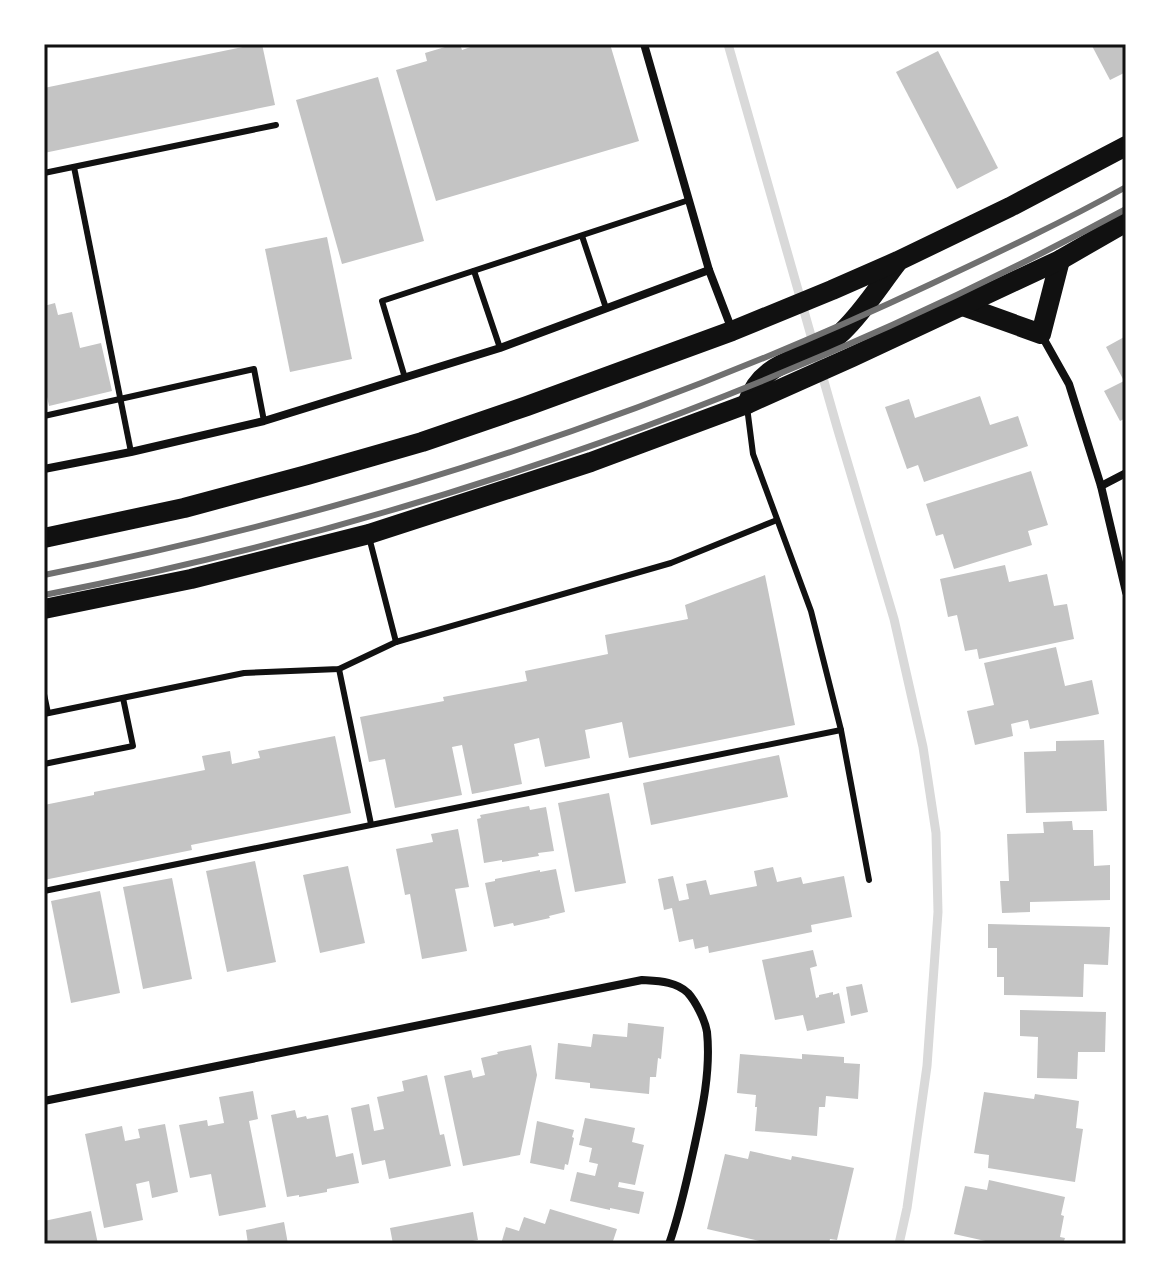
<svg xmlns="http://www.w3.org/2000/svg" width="1170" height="1288" viewBox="0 0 1170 1288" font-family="Helvetica,sans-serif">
<rect width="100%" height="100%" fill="#fff"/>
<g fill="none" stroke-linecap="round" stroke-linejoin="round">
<path stroke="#d9d9d9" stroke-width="9" d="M728 44 837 427 894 619 923 747 936 833 938 912 927 1066 907 1208 899 1244"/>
</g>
<g fill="#c4c4c4">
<path d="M257 44H262L275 105 44 153V88Z"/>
<path d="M455 44H460L462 50 479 44H610L639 141 436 201 396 70 427 61 425 53Z"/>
<path d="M1091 44H1126V72L1110 80Z"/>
<path d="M938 51 998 168 957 189 896 72Z"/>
<path d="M378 77 424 241 342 264 296 100Z"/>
<path d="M327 237 352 359 290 372 265 249Z"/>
<path d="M55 303 58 315 72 312 80 348 101 343 112 391 49 406 44 383V306Z"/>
<path d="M1126 336V418L1120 421 1104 391 1124 381 1106 347Z"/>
<path d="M980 396 990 425 1018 416 1028 446 924 482 918 465 907 469 885 407 909 399 915 418Z"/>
<path d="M1031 471 1048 525 1028 531 1032 545 954 569 943 534 936 536 926 504Z"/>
<path d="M1005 565 1009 582 1047 574 1054 606 1067 604 1074 639 979 659 977 649 965 651 957 615 948 617 940 579Z"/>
<path d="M765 575 795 725 629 758 622 722 585 730 590 758 545 767 539 738 514 744 522 784 472 794 462 745 452 747 462 795 395 808 385 759 369 762 360 717 444 701 443 697 527 681 525 671 608 654 605 635 688 619 685 605Z"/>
<path d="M1056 647 1065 686 1092 680 1099 714 1030 729 1028 720 1011 724 1013 736 975 745 967 711 994 705 984 663Z"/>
<path d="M335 736 351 813 191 845 192 850 44 880V805L94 795V792L205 770 202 756 230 751 232 764 260 758 258 751Z"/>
<path d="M1104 740 1107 811 1026 813 1024 752 1056 751V741Z"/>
<path d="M779 755 788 797 651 825 643 783Z"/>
<path d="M609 793 626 883 575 892 558 803Z"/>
<path d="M529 806 530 810 546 807 554 851 538 853 539 856 502 862V860L484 863 477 819 481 818 480 815Z"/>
<path d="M1072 821 1073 830H1093L1094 866 1110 865V900L1030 902V912L1002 913 1000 881H1009L1007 834 1044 833 1043 822Z"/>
<path d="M458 829 469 887 455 889 467 951 422 959 410 894 405 895 396 849 433 842 431 834Z"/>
<path d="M255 861 276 962 227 972 206 871Z"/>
<path d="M348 866 365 943 320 953 303 875Z"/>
<path d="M773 867 777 882 801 877 803 884 844 876 852 917 811 925 812 932 709 953 708 946 695 949 693 939 679 942 672 908 664 910 658 879 673 876 679 901 689 899 686 884 706 880 710 895 757 886 754 871Z"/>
<path d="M556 869 565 912 549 916 550 918 514 926 513 923 494 927 485 883 495 881V879L540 870V872Z"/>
<path d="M172 878 192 979 143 989 123 887Z"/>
<path d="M100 891 120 993 71 1003 51 901Z"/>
<path d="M988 924 1110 927 1108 965 1084 964 1083 997 1004 995V977H997V948H988Z"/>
<path d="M813 950 817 966 810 968 816 998 819 997V995L833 992V995L839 993 845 1023 807 1031 803 1015 775 1020 762 960Z"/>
<path d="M862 984 868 1012 851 1016 846 987Z"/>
<path d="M1020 1010 1106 1012 1105 1052H1078L1077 1079 1037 1078 1038 1037 1020 1036Z"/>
<path d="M628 1023 664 1027 661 1059 658 1058 656 1077H650L649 1094 590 1088V1083L555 1079 558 1043 591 1047 593 1034 627 1037Z"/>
<path d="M531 1045 537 1075 520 1155 463 1166 444 1076 471 1070 473 1078 485 1075 481 1058 498 1054 497 1052Z"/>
<path d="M740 1054 802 1059V1054L844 1057V1063L860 1064 858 1099 826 1096 825 1107H819L817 1136 755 1131 757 1107H755L756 1095 737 1093Z"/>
<path d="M427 1075 440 1135 444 1134 451 1166 389 1179 385 1160 362 1165 351 1108 369 1104 374 1131 384 1129 377 1097 404 1091 402 1081Z"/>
<path d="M253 1091 258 1119 249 1121 266 1207 219 1216 211 1174 190 1178 179 1125 207 1120 208 1126 224 1123 219 1097Z"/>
<path d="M984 1092 1034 1099 1035 1094 1079 1101 1076 1128 1083 1129 1075 1182 988 1168 989 1155 974 1153Z"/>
<path d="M295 1110 297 1118 306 1116 307 1119 328 1115 336 1157 353 1153 359 1183 327 1189V1192L299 1197V1195L287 1197 271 1115Z"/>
<path d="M585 1118 635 1128 632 1142 644 1145 635 1185 619 1182 618 1187 644 1192 639 1214 610 1208V1210L570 1201 577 1172 595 1176 598 1164 589 1162 592 1148 579 1145Z"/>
<path d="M537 1121 574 1130 572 1137 574 1138 568 1165 565 1164 564 1170 530 1163Z"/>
<path d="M165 1124 178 1192 152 1198 149 1181 136 1184 143 1220 104 1228 85 1134 122 1126 125 1141 140 1138 138 1129Z"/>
<path d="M750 1151 791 1160 792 1156 854 1168 837 1240 830 1239 829 1244H773L707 1229 725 1154 748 1159Z"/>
<path d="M989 1180 1065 1197 1061 1215 1064 1216 1060 1237 1065 1238 1063 1244H999L954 1234 965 1186 987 1190Z"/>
<path d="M550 1209 617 1229 612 1244H501L506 1227 519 1231 524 1217 545 1224Z"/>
<path d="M91 1211 98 1244H44V1221Z"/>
<path d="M473 1212 478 1240 467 1242V1244H393L390 1228Z"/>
<path d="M284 1222 288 1244H248L246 1230Z"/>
</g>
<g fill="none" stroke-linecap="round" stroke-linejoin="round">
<g stroke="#111" stroke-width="6">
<path d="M74 167 131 452"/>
<path d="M44 173 276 125"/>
<path d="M582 236 606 308"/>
<path d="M474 271 500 348"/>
<path d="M405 378 382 301 689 200"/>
<path d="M747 407 753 454 811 611 841 730 869 880"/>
<path d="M44 416 254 369 264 421"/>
<path d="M369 537 396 642"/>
<path d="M339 669 371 824"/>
<path d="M44 694 48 713"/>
<path d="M44 714 244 673 339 669 396 642 671 563 777 520"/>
<path d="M44 764 133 746 123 698"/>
<path d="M44 891 841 730"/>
</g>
<g stroke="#111" stroke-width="8">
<path d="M644 44 709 270 732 330"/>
<path d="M1042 336 1069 384 1101 486 1126 592"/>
<path d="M44 469 131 452 264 421 500 348 709 270"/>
<path d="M1101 486 1126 473"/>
<path d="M44 1101 642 980C657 981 676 981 688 993 696 1002 705 1020 707 1032 711 1071 702 1111 694 1148 687 1180 680 1213 669 1244"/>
</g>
<g stroke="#111" stroke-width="20">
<path d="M963 306 1041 334 1060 260"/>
<path d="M747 404C763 355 811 362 843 331 863 312 880 285 897 263"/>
<path d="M44 538 184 508 307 475 422 442 527 406 732 331 832 290 898 261 1010 207 1126 146"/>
<path d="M44 609 191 579 369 534 591 462 747 404 852 357 1060 260 1126 222"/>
</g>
<g stroke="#707070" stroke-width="6">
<path d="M44 575C350 514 649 417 931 284 997 253 1063 222 1126 187"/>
<path d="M44 595C421 521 788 392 1126 209"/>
</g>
</g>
<rect width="1170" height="1288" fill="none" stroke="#ffffff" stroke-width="92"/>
<rect x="46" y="46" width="1078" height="1196" fill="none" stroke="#111" stroke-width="3"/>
</svg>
